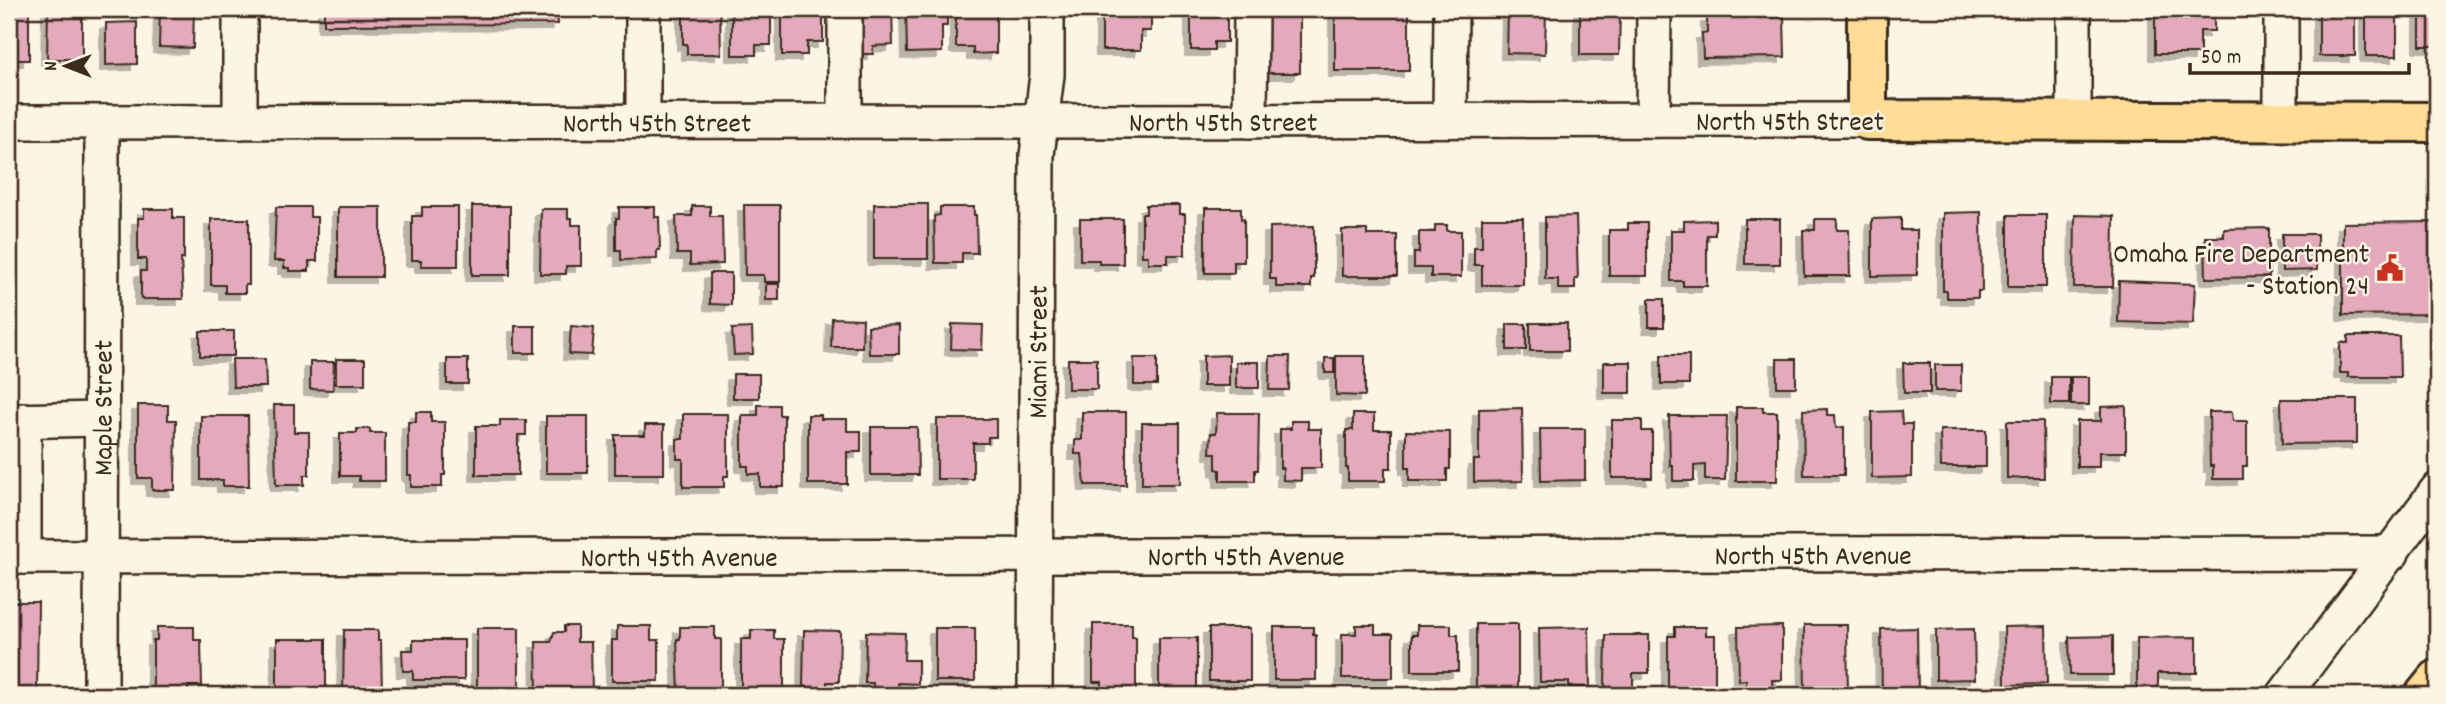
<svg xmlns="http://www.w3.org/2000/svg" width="2446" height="704" viewBox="0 0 2446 704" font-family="Dekko,sans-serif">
<defs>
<filter id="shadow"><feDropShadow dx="-6" dy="6" stdDeviation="0" flood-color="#0004"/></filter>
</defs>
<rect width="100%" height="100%" fill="#fcf5e5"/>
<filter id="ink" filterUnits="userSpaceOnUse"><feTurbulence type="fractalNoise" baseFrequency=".0143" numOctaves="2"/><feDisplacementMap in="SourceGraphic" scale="14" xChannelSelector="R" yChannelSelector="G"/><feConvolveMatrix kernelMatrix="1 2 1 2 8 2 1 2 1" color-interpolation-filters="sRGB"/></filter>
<g filter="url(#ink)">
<g fill="#e3aabc" stroke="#3b2a1e" stroke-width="2" filter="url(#shadow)">
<rect x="9" y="9" width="20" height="51"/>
<path d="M48 9H82V59H47Z"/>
<path d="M160 9H194L193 48 159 47Z"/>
<path d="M324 9H557L558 24 324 25Z"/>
<path d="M683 9H720L721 54H687V44H683Z"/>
<path d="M732 9H771V45H756V55H732Z"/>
<path d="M782 9H823V42H807V55H782Z"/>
<path d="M854 9H892L893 45 873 46V54H854Z"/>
<path d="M906 9H947V26H942V52L907 53Z"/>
<path d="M956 9H996V53L973 54V47H956Z"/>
<path d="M1102 9H1141V13H1151V31H1141V50H1102Z"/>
<path d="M1191 9H1227V42H1214V50H1191Z"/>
<rect x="1252" y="9" width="48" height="64"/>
<rect x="1335" y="9" width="74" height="62"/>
<path d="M1508 9H1546L1545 54 1507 53Z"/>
<path d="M1580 9H1620L1619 55H1580Z"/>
<path d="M1730 9H1768V17H1784L1785 57 1703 58 1702 33H1707V17H1730Z"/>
<path d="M2155 9H2214V31H2200V54H2155Z"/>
<rect x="2319" y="9" width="36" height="47"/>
<rect x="2366" y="9" width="31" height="47"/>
<rect x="2420" y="9" width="17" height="37"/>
<path d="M137 22V64L106 65V23Z"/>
<rect x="874" y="204" width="54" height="55"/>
<path d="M744 205H780V282H764V275H745Z"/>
<path d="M1146 205H1180V214H1185V255H1168V263H1148V256H1142V214H1146Z"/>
<rect x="472" y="206" width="38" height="69"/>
<path d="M692 206H710V216H722L723 264 690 265V254H677L676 216H692Z"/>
<path d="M276 207H310V217H317V261H309V271H289V268H284V261H274Z"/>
<rect x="338" y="207" width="43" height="70"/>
<path d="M422 207H458V266H421V260H412V216H422Z"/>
<path d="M619 207H655V217H659L660 250H657V259L621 260V250H616V218H619Z"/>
<path d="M940 207H974V215H976L977 253H962V263H935L934 216 940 215Z"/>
<path d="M1205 208H1241V219H1244V262H1234V273H1205Z"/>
<path d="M144 209H173V218H184V259H181L183 299H141V271H146V259H138V218H144Z"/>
<path d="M541 209H568V218H572V225H581V266H566V274H540Z"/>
<path d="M1981 212 1982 291H1978V298H1947V291H1943V213Z"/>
<rect x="2008" y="215" width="38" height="72"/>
<path d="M2075 215 2114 216 2113 287H2074Z"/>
<path d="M1576 216 1578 279H1575V289H1558V279H1545V217Z"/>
<path d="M1482 218H1523V285H1482V265H1474V247H1482Z"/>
<path d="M1901 218V230H1917V275L1872 276V219Z"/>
<path d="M211 219H249V285H245V293H225V285H211Z"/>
<path d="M1080 219H1123V264H1099V260H1080Z"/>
<rect x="1745" y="219" width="35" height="45"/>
<path d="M1815 219H1837V230H1849L1850 276H1804L1803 230H1815Z"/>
<path d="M1715 220V235H1707V286H1683V281H1671V230H1684V221Z"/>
<path d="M2437 222V314L2343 315V223Z"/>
<path d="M1628 223H1647V276H1609V230H1628Z"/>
<path d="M1435 225H1447V231H1461V277H1431V268H1414V253H1419V232H1435Z"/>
<path d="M1314 226V278H1311V287H1276V279H1270V227Z"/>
<path d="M2269 228V277L2206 278 2205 237H2224V229Z"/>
<path d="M1342 230H1367V235H1397V276H1342Z"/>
<path d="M2282 234H2317V270L2282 271Z"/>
<path d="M710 273H731V305L710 304Z"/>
<path d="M2119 281 2195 284 2193 324 2118 322Z"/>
<rect x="766" y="284" width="13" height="16"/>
<rect x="1649" y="299" width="15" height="28"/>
<path d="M832 318 863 319 862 347H831Z"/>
<rect x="1530" y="323" width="37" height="28"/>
<path d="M952 324 983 325 982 350 951 349Z"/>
<rect x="1507" y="324" width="19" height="26"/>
<path d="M899 325V354H869L868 326Z"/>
<rect x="515" y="326" width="20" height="27"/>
<path d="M571 326 594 328 592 355 569 354Z"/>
<path d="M752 328 753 354 734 355 732 329Z"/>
<rect x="200" y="331" width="34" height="25"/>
<path d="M2348 336H2399L2400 377H2348V373H2340V343H2348Z"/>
<path d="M1229 355V386H1203V356Z"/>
<rect x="1661" y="355" width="28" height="29"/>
<path d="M1270 356H1290L1289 390H1269Z"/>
<path d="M1336 356H1365V396L1336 395Z"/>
<rect x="1134" y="358" width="23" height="27"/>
<rect x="1325" y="358" width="9" height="15"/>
<path d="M232 359H265L266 387H233Z"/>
<rect x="336" y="359" width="29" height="25"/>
<rect x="447" y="359" width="21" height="25"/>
<rect x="1068" y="359" width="29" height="30"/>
<rect x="1777" y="359" width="19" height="28"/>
<path d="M310 362H334L333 390 310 389Z"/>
<rect x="1236" y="362" width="23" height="26"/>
<rect x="1604" y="362" width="27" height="31"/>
<path d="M1903 363H1930V393H1904Z"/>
<rect x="1935" y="365" width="26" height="26"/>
<rect x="733" y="374" width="26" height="24"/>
<rect x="2051" y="377" width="18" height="27"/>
<rect x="2071" y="377" width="18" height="28"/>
<path d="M2281 399H2357V443L2282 444Z"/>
<path d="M138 405H168V420H176L175 490H152V478H138Z"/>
<path d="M274 405H294V432H309V475H304V485H276Z"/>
<path d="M758 405H779V415H784V487H760V474H748V466H742V415H758Z"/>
<path d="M2126 406V452H2099V467H2077V421H2101V407Z"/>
<path d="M1736 407H1763V412H1777V481H1736Z"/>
<path d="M1522 408 1523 481 1474 482V460H1479V409Z"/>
<path d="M1827 409V415H1835L1836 428 1844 427V475H1804L1803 410Z"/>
<path d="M1901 411 1902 424H1912V477L1872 478V412Z"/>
<path d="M416 412H431V422H445V475H442V487H411V475H408V422H416Z"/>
<path d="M1082 412H1126V485H1085L1082 454H1075V440H1082Z"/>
<path d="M2209 412H2232L2233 421H2247V466H2243V479H2213V466H2210Z"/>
<path d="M1217 413H1259L1258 470H1255V481H1220V470L1216 469V453H1210L1211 433H1216Z"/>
<path d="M683 414H728V476H724V487H683V459H677V439H683Z"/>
<path d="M1353 414H1374V430H1391V468H1385V481H1348V468H1346V430H1353Z"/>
<path d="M808 415H821V419H847V431H861V452H847V484H808Z"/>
<path d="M201 416H248L249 486H223V480H201Z"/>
<rect x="546" y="416" width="42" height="57"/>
<path d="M1669 416H1727L1725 480H1705V465L1694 466V481H1673V466H1670Z"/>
<path d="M937 419H996V437H988V443H973V479H937Z"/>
<path d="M500 420H526V435H518V475H476V426H500Z"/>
<path d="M1612 420H1642V431H1652V478H1612Z"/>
<path d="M1291 421H1308V429H1321V468H1301V481L1283 480V468H1280V429H1291Z"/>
<path d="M2007 421H2043L2044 478H2007Z"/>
<rect x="1142" y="423" width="38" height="61"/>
<path d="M645 425H664V474H615V435H645Z"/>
<path d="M871 427H917L918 475H871Z"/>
<path d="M357 429H370V433H385V481H359V476H340V433H357Z"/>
<path d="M1540 429H1585V480L1541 481Z"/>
<path d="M1940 430H1986V467H1941Z"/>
<path d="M1406 431 1450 432V469H1447V481H1409V468H1406Z"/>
<path d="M9 602H38L37 695H9Z"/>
<path d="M1093 624H1132V637H1136V691H1102V682H1093Z"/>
<rect x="1476" y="624" width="42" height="71"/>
<path d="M1356 625H1375V634H1393V678H1342V634H1356Z"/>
<path d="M1417 625H1451V635H1458V671H1412V635H1417Z"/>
<path d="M1804 625H1847L1848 695H1805Z"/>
<path d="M564 626H577V642H591L592 692H537L536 642H551L554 632H564Z"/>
<path d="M617 626H651V640H659V681H612V640H617Z"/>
<path d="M1782 626V680H1772L1773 694H1746V680L1739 681 1738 627Z"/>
<path d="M2046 626 2047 684 2005 685 2004 627Z"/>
<path d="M157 627H194V640H201L202 686H188V695H153V640H157Z"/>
<path d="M680 627H715V639H721V686H718V695H679L677 639H680Z"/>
<path d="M1274 627H1313V635H1316V680H1274Z"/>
<path d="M1589 627 1590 687H1569V682H1540L1539 628Z"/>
<path d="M1675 627H1706V635H1715V695H1668V636H1675Z"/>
<rect x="477" y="628" width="42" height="61"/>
<rect x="935" y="628" width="40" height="53"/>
<rect x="1209" y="628" width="41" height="53"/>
<path d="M1917 628 1918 695H1882L1881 629Z"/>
<path d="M1974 629 1975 679 1936 680V630Z"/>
<path d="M344 630H378V640H381L382 695H343Z"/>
<path d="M751 630H774V639H784V695H741V639H751Z"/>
<path d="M804 630 840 631 839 682H827V687H803Z"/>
<path d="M866 632 905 633 904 660H918V684L898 683V691H873V683H865Z"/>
<path d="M1606 635H1649V673H1633V687H1605Z"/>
<path d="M2113 636V675H2070L2069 637Z"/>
<path d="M2197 637V673H2158V695H2137V638Z"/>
<path d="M1159 638H1197V689H1180V695H1159Z"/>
<path d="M277 639H326V695H312V693H277Z"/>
<path d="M413 640H464V680H413V671H403L402 650H413Z"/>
</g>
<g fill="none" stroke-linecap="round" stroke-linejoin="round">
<defs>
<g id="minor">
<path d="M1450 120 1451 9"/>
<path d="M1653 120 1654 9"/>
<path d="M2074 120V9"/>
<path d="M2281 120V9"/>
<path d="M845 121V9"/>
<path d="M1250 121 1251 9"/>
<path id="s1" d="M9 122 1867 120"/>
<path d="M240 122V9"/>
<path d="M643 122V9"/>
<path d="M24 420V557"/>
<path d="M9 421 101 419"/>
<path id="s2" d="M9 557 2392 553"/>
<path id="s3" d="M101 695 102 122"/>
<path id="s4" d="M1035 695 1037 155 1047 75V9"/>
<path d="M2284 695 2437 490"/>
</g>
<g id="major">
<path d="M1867 9V120L2437 122"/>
<path d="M2425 695 2437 680"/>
</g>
</defs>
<use href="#minor" stroke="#3b2a1e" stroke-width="38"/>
<use href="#major" stroke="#3b2a1e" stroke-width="44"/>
<use href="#minor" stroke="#fcf5e5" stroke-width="33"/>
<use href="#major" stroke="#ffdd96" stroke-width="38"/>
</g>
</g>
<defs>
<symbol id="civic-bare" viewBox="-9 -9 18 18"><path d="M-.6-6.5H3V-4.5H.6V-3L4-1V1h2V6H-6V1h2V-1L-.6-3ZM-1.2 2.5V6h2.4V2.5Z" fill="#c8321e" stroke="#fcf5e5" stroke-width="2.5" paint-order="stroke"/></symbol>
</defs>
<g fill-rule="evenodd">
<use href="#civic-bare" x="2371" y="249" width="38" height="38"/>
</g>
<g text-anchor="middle" stroke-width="5" stroke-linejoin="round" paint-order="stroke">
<g font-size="28" fill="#3b2a1e" stroke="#fcf5e5">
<text x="1790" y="130">North 45th Street</text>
<text dy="10" stroke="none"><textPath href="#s1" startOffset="1214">North 45th Street</textPath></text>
<text dy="10" stroke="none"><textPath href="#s1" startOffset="648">North 45th Street</textPath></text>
<text dy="10" stroke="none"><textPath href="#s4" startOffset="343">Miami Street</textPath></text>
<text dy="10" stroke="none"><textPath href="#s3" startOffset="287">Maple Street</textPath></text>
<text dy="10" stroke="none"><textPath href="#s2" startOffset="1237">North 45th Avenue</textPath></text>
<text dy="10" stroke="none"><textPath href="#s2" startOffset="1804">North 45th Avenue</textPath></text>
<text dy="10" stroke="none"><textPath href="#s2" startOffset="670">North 45th Avenue</textPath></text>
</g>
<g font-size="28" fill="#3b2a1e" stroke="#fcf5e5" text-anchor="end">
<text x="2369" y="262">Omaha Fire Department<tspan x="2369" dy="32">- Station 24</tspan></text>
</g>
</g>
<rect width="2446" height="704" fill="none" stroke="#fcf5e5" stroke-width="35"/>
<rect x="18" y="18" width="2411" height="669" fill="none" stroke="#3b2a1e" stroke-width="2.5" filter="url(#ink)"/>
<g transform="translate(66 66) rotate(270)" stroke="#fcf5e5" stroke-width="5" paint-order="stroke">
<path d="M0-5L12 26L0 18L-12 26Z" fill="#3b2a1e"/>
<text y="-10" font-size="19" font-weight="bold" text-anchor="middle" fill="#3b2a1e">N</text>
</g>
<path d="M2190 63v10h219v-10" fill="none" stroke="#3b2a1e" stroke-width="3.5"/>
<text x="2201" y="63" font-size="21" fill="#3b2a1e" stroke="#fcf5e5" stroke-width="5" paint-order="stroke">50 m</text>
</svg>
